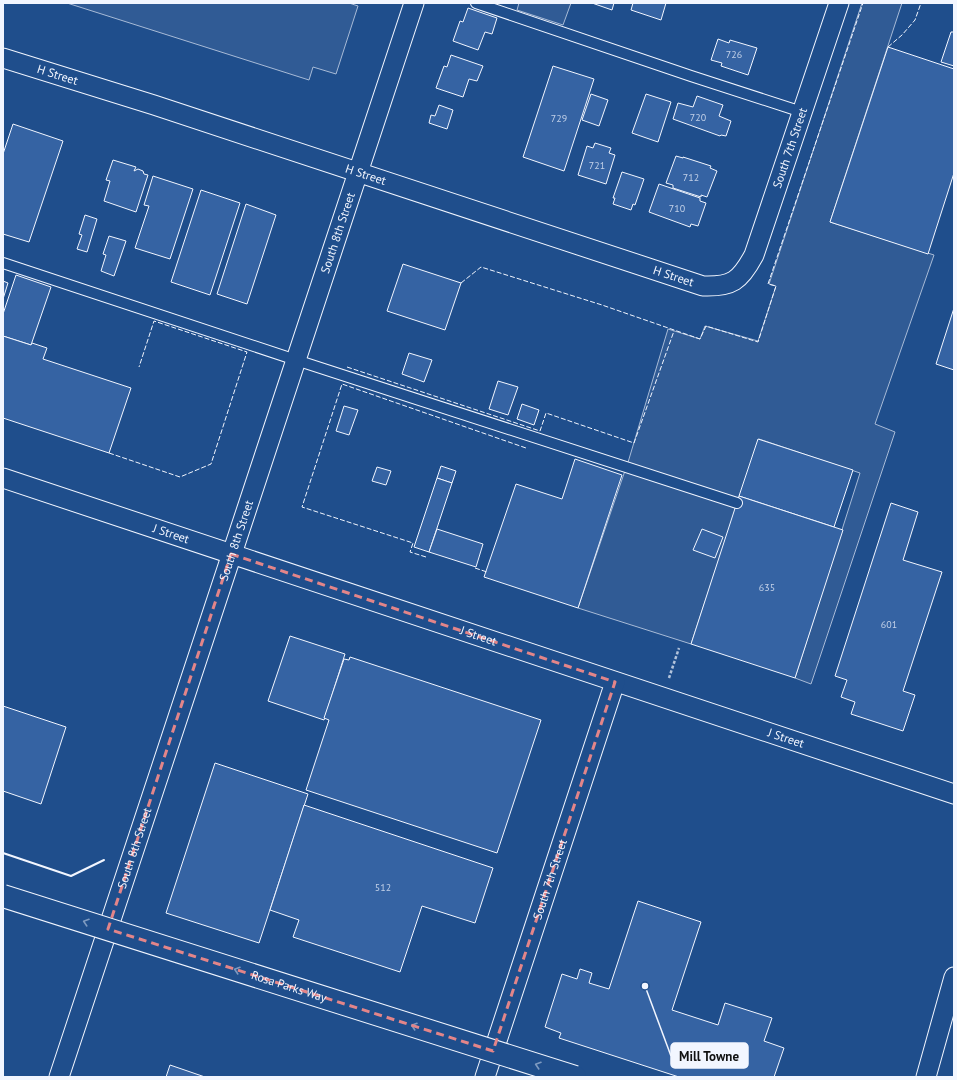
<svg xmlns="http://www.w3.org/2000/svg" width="957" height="1080" viewBox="0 0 957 1080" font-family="'PT Sans',sans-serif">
<rect width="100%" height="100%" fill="#1f4e8c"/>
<g fill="#305b95" stroke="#a8bbd7">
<path d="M67 3H349L358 6 336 74 313 67 309 80Z"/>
<path d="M519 3H571L563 25 517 10Z"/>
<path d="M862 3H902L830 222 934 255 875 424 895 432 811 684 795 678 860 473 759 439 691 644 578 608 629 459 668 329 700 339 705 326 758 341 776 286 769 284Z"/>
</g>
<g fill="#3563a3" stroke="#f2f6ff">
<path d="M592 3H614L612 10Z"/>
<path d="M633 3H666L661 20 631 10Z"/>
<path d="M468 8 497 18 492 34 485 32 478 50 453 41 460 21 463 22Z"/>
<path d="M951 32H954V66L941 62Z"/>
<path d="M718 39 729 43 730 40 757 48 748 75 721 66 722 63 711 60Z"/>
<path d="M888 47 954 69V173L928 254 830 222Z"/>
<path d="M451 55 483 66 477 81 469 79 463 97 436 88 444 66 447 67Z"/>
<path d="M553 66 594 79 564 171 523 157Z"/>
<path d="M591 94 608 100 599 126 582 120Z"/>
<path d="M646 94 671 102 658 142 632 133Z"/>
<path d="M697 96 723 105 719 116 731 121 726 136 721 135 720 136 673 119 678 103 693 107Z"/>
<path d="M439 105 453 110 447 129 429 123 431 115 435 116Z"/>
<path d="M13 124 63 141 29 242 3 234V154Z"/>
<path d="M595 143 611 148 609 153 615 155 606 184 578 175 587 146 593 148Z"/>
<path d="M676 156 683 158V157L711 166 710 168 717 171 707 197 701 195V197L673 188V185L666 183Z"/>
<path d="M113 160 136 167 134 171 138 169 143 171 144 174 148 175 136 212 104 201 110 181 106 180Z"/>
<path d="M622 172 644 179 635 205 633 204 631 210 613 204 615 198H613Z"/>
<path d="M153 176 193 189 170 259 135 248 149 206 144 205Z"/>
<path d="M659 184 700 198V201L706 203 698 226 691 224 690 227 649 212Z"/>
<path d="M201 190 240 203 210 295 171 282Z"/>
<path d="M246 204 276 215 247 304 217 294Z"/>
<path d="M85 215 97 219 87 252 77 249 82 235 79 234Z"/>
<path d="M109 236 126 241 114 276 101 271 106 255 103 254Z"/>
<path d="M403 264 461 283 445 330 387 311Z"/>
<path d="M16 275 51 287 31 345 3 336V314Z"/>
<path d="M3 281 8 283 3 299Z"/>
<path d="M954 308V370L936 364Z"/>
<path d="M3 336 31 345 32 343 47 348 43 359 131 388 109 453 3 418Z"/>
<path d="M409 353 432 360 424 382 402 374Z"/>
<path d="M498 381 518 387 508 415 489 409Z"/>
<path d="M522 404 539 410 534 425 517 419Z"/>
<path d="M344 406 358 410 349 435 336 431Z"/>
<path d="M758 439 853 470 834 527 739 496Z"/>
<path d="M575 459 622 475 578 608 484 577 516 484 562 499Z"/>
<path d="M441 466 456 471 452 483 437 478Z"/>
<path d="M377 467 391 471 386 485 372 481Z"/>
<path d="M437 478 452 483 429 552 414 547Z"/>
<path d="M739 496 843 530 795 678 691 644Z"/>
<path d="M891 503 918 512 903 560 942 572 903 691 915 695 903 731 851 714 855 702 841 697 847 680 835 676Z"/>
<path d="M437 529 483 544 476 567 429 552Z"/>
<path d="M702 529 723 537 715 558 693 550Z"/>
<path d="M290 636 345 654 324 720 268 701Z"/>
<path d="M350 657 541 720 497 853 306 790 329 720 324 718 344 659 349 660Z"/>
<path d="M3 706 66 727 41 804 3 791Z"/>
<path d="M215 763 308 794 259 943 166 913Z"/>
<path d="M304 805 493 868 475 923 422 906 400 972 293 937 299 920 270 910Z"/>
<path d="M638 901 701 922 672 1010 718 1025 725 1003 772 1018 764 1041 784 1048 774 1077H679L559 1038 561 1033 545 1027 562 974 577 979 580 969 592 973 589 983 609 989Z"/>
<path d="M170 1065 205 1077H166Z"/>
</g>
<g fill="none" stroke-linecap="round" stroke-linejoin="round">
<defs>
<g id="lane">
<path d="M476 3 691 76 802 112"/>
<path d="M3 263 296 360 737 503"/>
</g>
<g id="street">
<path id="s1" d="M3 58 154 105 703 286C732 287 740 281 754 255L839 3"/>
<path id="s2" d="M3 478 954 794"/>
<path id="s3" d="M59 1077 414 3"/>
<path id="s4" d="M485 1077 615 682"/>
<path d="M926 1077 954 977"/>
</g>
</defs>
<use href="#lane" stroke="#f2f6ff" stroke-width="12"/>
<use href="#street" stroke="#f2f6ff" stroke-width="21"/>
<path stroke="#b3c4dc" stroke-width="2.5" stroke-dasharray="3 2" stroke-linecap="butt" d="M669 678 679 648"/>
<use href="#lane" stroke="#1f4e8c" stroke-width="10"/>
<use href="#street" stroke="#1f4e8c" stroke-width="19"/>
<defs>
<g id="highway-bridge">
<path id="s5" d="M3 896 575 1077"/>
</g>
</defs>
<use href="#highway-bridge" stroke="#f2f6ff" stroke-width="24" stroke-linecap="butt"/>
<use href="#highway-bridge" stroke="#1f4e8c" stroke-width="22"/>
<g stroke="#f2f6ff" stroke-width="1" stroke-dasharray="5 2" stroke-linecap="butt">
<path d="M888 47 902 35 915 20 921 3"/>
<path d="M461 283 481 267 602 305 700 339 706 326 758 342 776 286 768 284 863 3"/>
<path d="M347 367 540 431 546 413 634 443 674 331"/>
<path d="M109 453 180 477 211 464 247 352 154 321 139 367"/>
<path d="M426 557 410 552 413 543 302 507 342 384 526 448"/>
<path d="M475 568 487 572"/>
</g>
<path stroke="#f2f6ff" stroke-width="2" d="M3 853 71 876 104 860"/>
</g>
<defs><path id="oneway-chevron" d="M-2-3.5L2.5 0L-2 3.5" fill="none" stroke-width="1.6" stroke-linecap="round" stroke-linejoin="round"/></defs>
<g stroke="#7e9ac0">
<use href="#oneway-chevron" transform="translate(86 922) rotate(-162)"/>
<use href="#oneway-chevron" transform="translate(237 970) rotate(-162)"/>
<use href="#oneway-chevron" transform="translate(414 1026) rotate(-162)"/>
<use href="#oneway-chevron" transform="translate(538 1065) rotate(-162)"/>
</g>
<path fill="none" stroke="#e38589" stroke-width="3" stroke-dasharray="8 5" stroke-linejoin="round" d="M231 554 615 682 493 1051 108 929Z"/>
<g text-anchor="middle" stroke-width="3" stroke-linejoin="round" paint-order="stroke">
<g font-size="10" fill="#c3d1e8">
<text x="734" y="58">726</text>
<text x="698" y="121">720</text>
<text x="559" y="122">729</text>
<text x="597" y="169">721</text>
<text x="691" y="181">712</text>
<text x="677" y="212">710</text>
<text x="767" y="591">635</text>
<text x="889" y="628">601</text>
<text x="383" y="891">512</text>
</g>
<g font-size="12" fill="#f2f6ff" stroke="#1f4e8c">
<text dy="4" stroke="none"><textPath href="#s1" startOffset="57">H Street</textPath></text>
<text dy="4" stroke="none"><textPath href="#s1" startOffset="914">South 7th Street</textPath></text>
<text dy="4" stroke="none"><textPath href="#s1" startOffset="381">H Street</textPath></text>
<text dy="4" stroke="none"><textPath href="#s3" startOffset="889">South 8th Street</textPath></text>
<text dy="4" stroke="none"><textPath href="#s1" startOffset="705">H Street</textPath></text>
<text dy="4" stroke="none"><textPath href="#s2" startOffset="177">J Street</textPath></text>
<text dy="4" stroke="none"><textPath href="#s3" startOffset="565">South 8th Street</textPath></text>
<text dy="4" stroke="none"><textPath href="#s2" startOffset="501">J Street</textPath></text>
<text dy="4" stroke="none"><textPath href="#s2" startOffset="825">J Street</textPath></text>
<text dy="4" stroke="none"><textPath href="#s3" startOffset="241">South 8th Street</textPath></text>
<text dy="4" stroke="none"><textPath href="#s4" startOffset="208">South 7th Street</textPath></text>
<text dy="4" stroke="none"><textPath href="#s5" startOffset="300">Rosa Parks Way</textPath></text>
</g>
</g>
<path fill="none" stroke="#f2f6ff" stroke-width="1.5" d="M645 986L671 1056"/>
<circle fill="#f2f6ff" stroke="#1f4e8c" stroke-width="1.5" cx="645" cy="986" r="4"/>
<rect fill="#f2f6ff" stroke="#f2f6ff" stroke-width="1.5" x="671" y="1043" width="77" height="25" rx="4"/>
<g font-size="13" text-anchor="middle" font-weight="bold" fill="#111">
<text x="709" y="1061">Mill Towne</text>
</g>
<rect width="957" height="1080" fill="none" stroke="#f2f6ff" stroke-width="8"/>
</svg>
